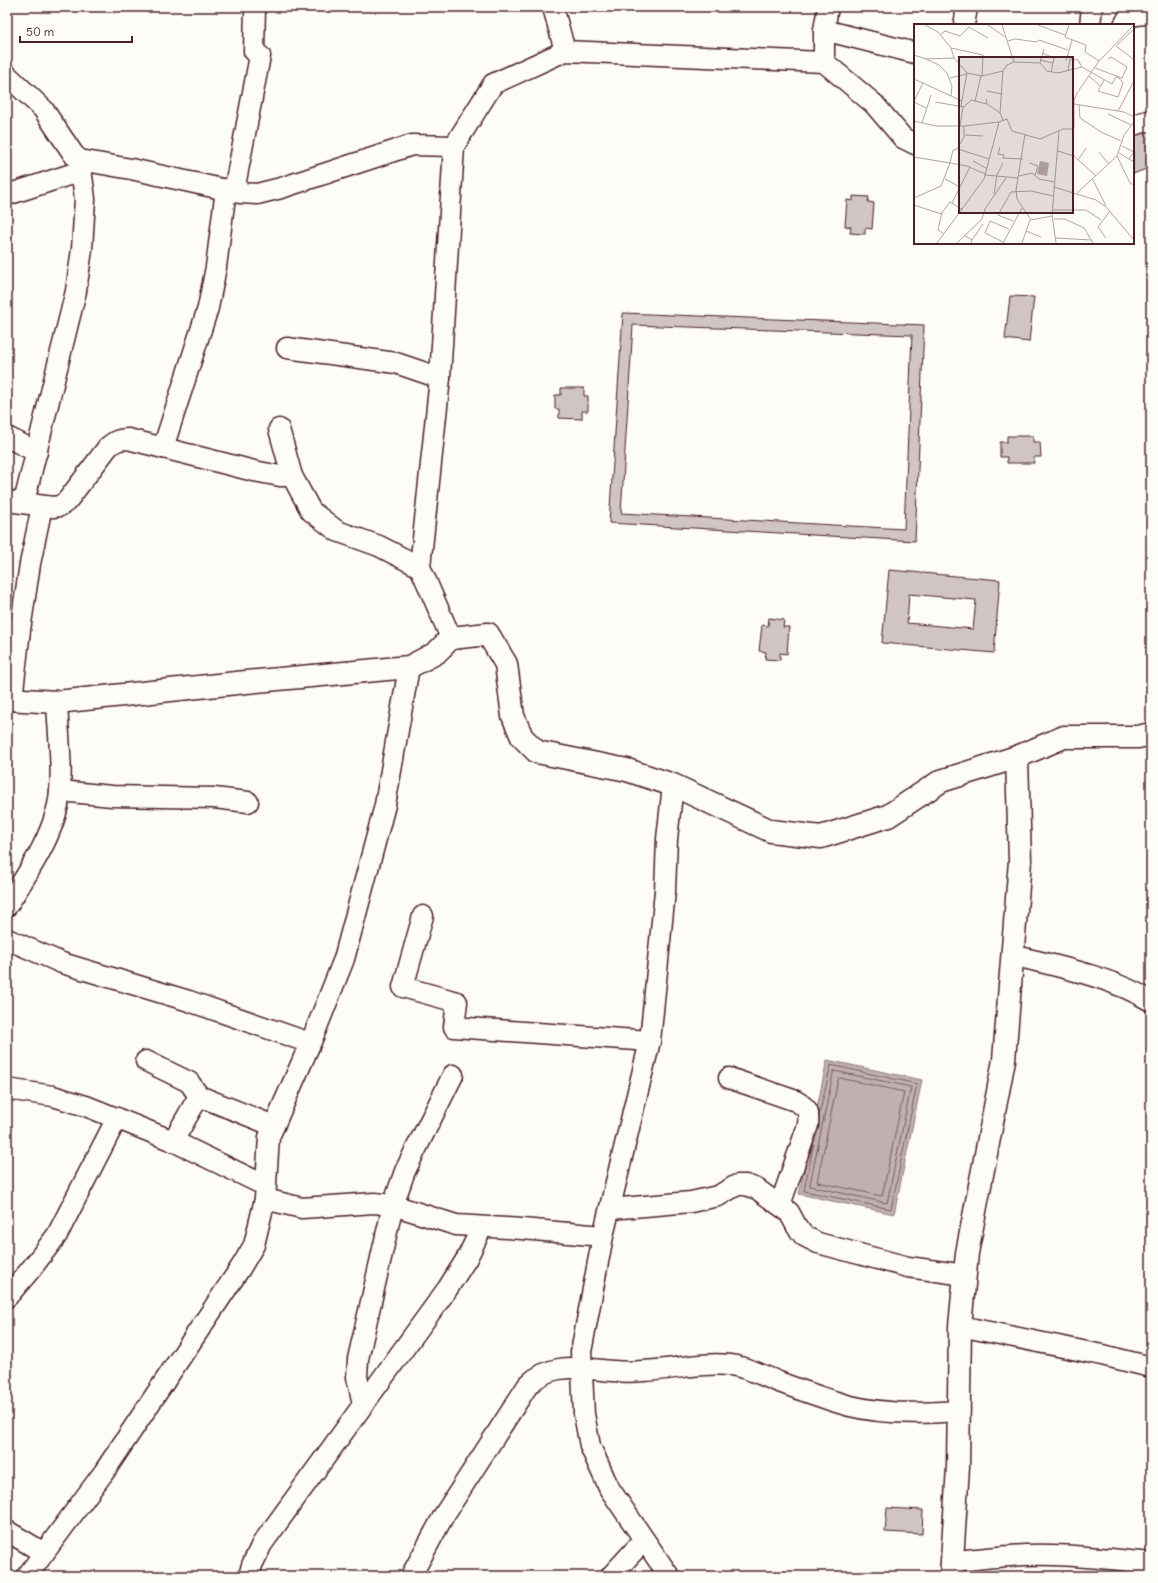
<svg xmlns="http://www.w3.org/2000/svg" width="1158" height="1583" viewBox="0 0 1158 1583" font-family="Delius,sans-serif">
<rect width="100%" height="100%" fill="#fdfcf7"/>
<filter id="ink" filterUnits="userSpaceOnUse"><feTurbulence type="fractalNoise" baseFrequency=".025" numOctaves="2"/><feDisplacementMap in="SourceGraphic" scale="8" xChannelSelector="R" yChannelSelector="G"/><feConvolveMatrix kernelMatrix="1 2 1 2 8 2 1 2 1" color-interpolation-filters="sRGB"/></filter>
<g filter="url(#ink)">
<path fill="#c0b1b1" stroke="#91777b" d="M827 1060 922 1080 894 1214 799 1194Z"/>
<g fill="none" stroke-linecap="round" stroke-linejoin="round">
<g stroke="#795961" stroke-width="1">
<path d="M834 1071 911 1087 887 1203 810 1186Z"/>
<path d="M840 1078 904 1092 882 1196 817 1182 838 1080Z"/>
<path d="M814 1142 804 1191 891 1209 917 1084 831 1065 819 1115"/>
</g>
</g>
<g fill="#d0c5c4" stroke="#4a1f2b" fill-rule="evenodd">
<path d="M1151 129V167L1133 174V136Z"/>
<path d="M853 196 869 197 868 202 874 203 872 229 865 228V234L850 233 851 227 845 226 847 200 853 201Z"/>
<path d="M1010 296 1034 297 1029 342 1005 339Z"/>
<path d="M623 313 924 325 915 541 609 523ZM633 325 912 335 904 529 621 513Z"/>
<path d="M561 388H584V396H588V411H582V419L559 418V409H555V395H561Z"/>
<path d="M1007 436H1033V442H1040L1041 457H1034V463H1007V457H1000V442H1007Z"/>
<path d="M889 570 1000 580 994 653 882 643ZM909 594 976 600 973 629 907 623Z"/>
<path d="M769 618 784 620 783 627H789L787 654 780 653V660L765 659 766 652 759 651 762 625 768 626Z"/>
<path d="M887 1508 923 1510 922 1534 885 1532Z"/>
</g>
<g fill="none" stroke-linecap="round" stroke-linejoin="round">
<defs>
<g id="minor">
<path d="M553 7 565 51"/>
<path d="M963 7 967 8 964 25"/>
<path d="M1090 25 1092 7"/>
<path d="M1124 25 1129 16 1151 13"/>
<path d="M824 30 915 53"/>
<path d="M824 62V30L828 7"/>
<path d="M7 75 43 109 74 155 80 160 131 169 240 193 257 194 281 188 412 145 454 146"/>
<path d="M1133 125 1151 120"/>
<path d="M234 191 260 56 254 51 255 7"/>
<path d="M7 195 81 171"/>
<path d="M287 348 396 363 440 378"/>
<path d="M7 437 37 452"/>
<path d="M163 448 208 308 216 267 226 189"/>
<path d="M292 476 311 511 337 531 379 546 420 567"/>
<path d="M7 501 53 507 60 506 67 501 108 447C115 441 119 439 128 439L254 471 280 476H292L279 429"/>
<path d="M24 502 76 291 82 249 85 199 80 160"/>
<path d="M451 638 420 567 440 378 454 146 493 84 565 51 824 62 874 104 903 138 915 144"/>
<path d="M12 699 20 630 30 564 42 506"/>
<path d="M60 791 112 796 214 798 248 802"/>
<path d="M7 906C26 875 50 842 58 805 64 776 58 732 57 702"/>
<path d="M423 916 403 987 457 1002 454 1027 650 1041"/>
<path d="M7 939 62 963 189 1001 310 1043"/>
<path d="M1012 955C1059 967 1109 976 1151 1001"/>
<path d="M146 1061 189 1082 199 1096 274 1126"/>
<path d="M729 1078 796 1101C809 1109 809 1111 808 1125L780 1205"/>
<path d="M7 1089 53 1096 86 1106 173 1141 266 1186"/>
<path d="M173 1141 199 1096"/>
<path d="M265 1199 302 1208 374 1203 393 1205 456 1225 522 1229 603 1236"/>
<path d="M610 1209 691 1202 718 1196 737 1185H746L757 1189 789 1212 797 1227 804 1236 818 1243 908 1267 965 1275"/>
<path d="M7 1297 31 1269 57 1235 117 1118"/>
<path d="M960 1326 1102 1355 1151 1367"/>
<path d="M363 1404 357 1377 358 1359 393 1205 405 1171 453 1075"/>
<path d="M7 1531 44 1553"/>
<path d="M952 1561C971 1560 990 1557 1010 1556 1057 1552 1105 1559 1151 1563"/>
<path d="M27 1576 104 1472 241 1267 254 1245 265 1199 269 1137 313 1037 344 959 385 805 409 667"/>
<path d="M249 1576 252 1565 262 1544 448 1288 467 1258 482 1227"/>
<path d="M411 1576 444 1515 528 1385C537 1376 546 1371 559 1369 578 1366 595 1370 613 1371 623 1372 633 1372 643 1371 672 1370 701 1362 730 1365 748 1367 763 1376 779 1382 797 1389 815 1395 833 1401 874 1415 916 1414 959 1411"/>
<path d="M611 1576 644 1540"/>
<path d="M669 1576 609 1488 590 1446 584 1414 581 1352 603 1236 650 1041 665 891 667 839 673 785"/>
</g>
<g id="major">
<path d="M7 699 57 702 246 682 409 667 436 653 451 638 488 634 506 664 513 716 522 737 537 752 627 770 673 785 771 831 821 837 888 816 941 781 1017 757 1064 737H1138L1151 734"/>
<path d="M951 1576 958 1467 960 1326 967 1253 1004 1060 1020 861 1017 757"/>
</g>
</defs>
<use href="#minor" stroke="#4a1f2b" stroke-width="23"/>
<use href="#major" stroke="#4a1f2b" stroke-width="25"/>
<use href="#minor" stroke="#fdfcf7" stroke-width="20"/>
<use href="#major" stroke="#fdfcf7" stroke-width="22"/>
</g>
</g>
<g transform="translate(914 24)">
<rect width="220" height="220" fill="#fdfcf7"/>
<path d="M126 137 135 139 133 152 123 150Z" fill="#c0b1b1"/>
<path fill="none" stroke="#b5a4a5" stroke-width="1" d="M11 1 24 8 37 24 40 34M74 1 91 13M88 1 100 38M124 1 151 11M155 1 151 13 172 21 171 28 185 37M26 11 31 7 46 12 55 3 74 14M94 17 101 15 123 18 125 16 154 26M203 21 220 5M202 22 219 35M37 24 69 31 68 52M128 29 140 34 137 48M0 31 12 35 40 34 53 49 68 52 89 47M12 35 25 41 33 49 38 62 37 72M126 36 139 39M152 37 158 16M126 39 130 25M181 44 208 54 213 43 197 33 194 35M154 46 156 35 164 36 168 43M175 52 186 62M36 54 53 50M0 55 48 77M73 67 88 70M0 77 9 59M61 77 67 52M0 78 12 84M21 78 50 83 57 76 73 80 72 75M73 80 86 89M160 80 210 88 220 93M165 81 166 94 187 108 207 117M47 82 53 49M204 87 220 57M194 90 217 101M89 96 86 89 89 47 93 41 100 38 126 39 133 47 144 49 168 43 198 60 202 53 205 54 209 59 204 73 184 67 190 56M0 97 22 102H50L85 98 93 95 98 107 126 115 149 105H160V76L163 69 185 37 220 1M8 99 17 71M46 102 49 83M111 110 102 166 103 175 117 196 138 192M51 111 69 112M208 122 220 128 215 135M86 123 84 130 90 131 89 134 109 135M44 125 75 135M144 127 160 132 182 152M185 128 194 139M205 129 220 138M203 132 216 159 220 161M0 133 36 139 39 126 43 125 50 113V102M164 136 172 124M59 137 72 144M116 139 124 142 121 151M71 151 104 154M105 152 118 149 125 155 140 158M31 155 44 162M179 156 192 182M140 163 182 176 192 183 220 216M163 169 203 132 210 111 220 98M80 170 83 151 89 139M0 174 27 162 36 139 53 142 71 150M38 179 56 143M0 181 27 190 36 178 49 186M139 186H172L187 196M28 188 24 206 30 210M140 195H151L170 204 179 219M99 197 84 191 97 168 117 167 139 172M112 207 127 213M50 211 58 216 57 219M142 214 177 216M192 214 184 203 196 187M58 216 69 200M89 218 71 209 76 197 95 205M23 219 70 155 85 98M43 219 68 195 71 185 92 154M89 219 108 184M108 219 116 196M142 219 138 191 145 107"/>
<path fill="#4a1f2b" fill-opacity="0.15" stroke="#4a1f2b" stroke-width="2" d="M45 33H159V189H45Z"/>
<rect width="220" height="220" fill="none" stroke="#4a1f2b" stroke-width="2"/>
</g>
<rect width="1158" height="1583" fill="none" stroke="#fdfcf7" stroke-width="24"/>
<rect x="12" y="12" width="1134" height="1559" fill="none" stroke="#4a1f2b" stroke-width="1.5" filter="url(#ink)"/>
<path d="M20 36v6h112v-6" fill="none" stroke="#4a1f2b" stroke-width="2"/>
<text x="26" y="36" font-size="12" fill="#4a1f2b" stroke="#fdfcf7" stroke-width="3" paint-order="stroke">50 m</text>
</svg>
